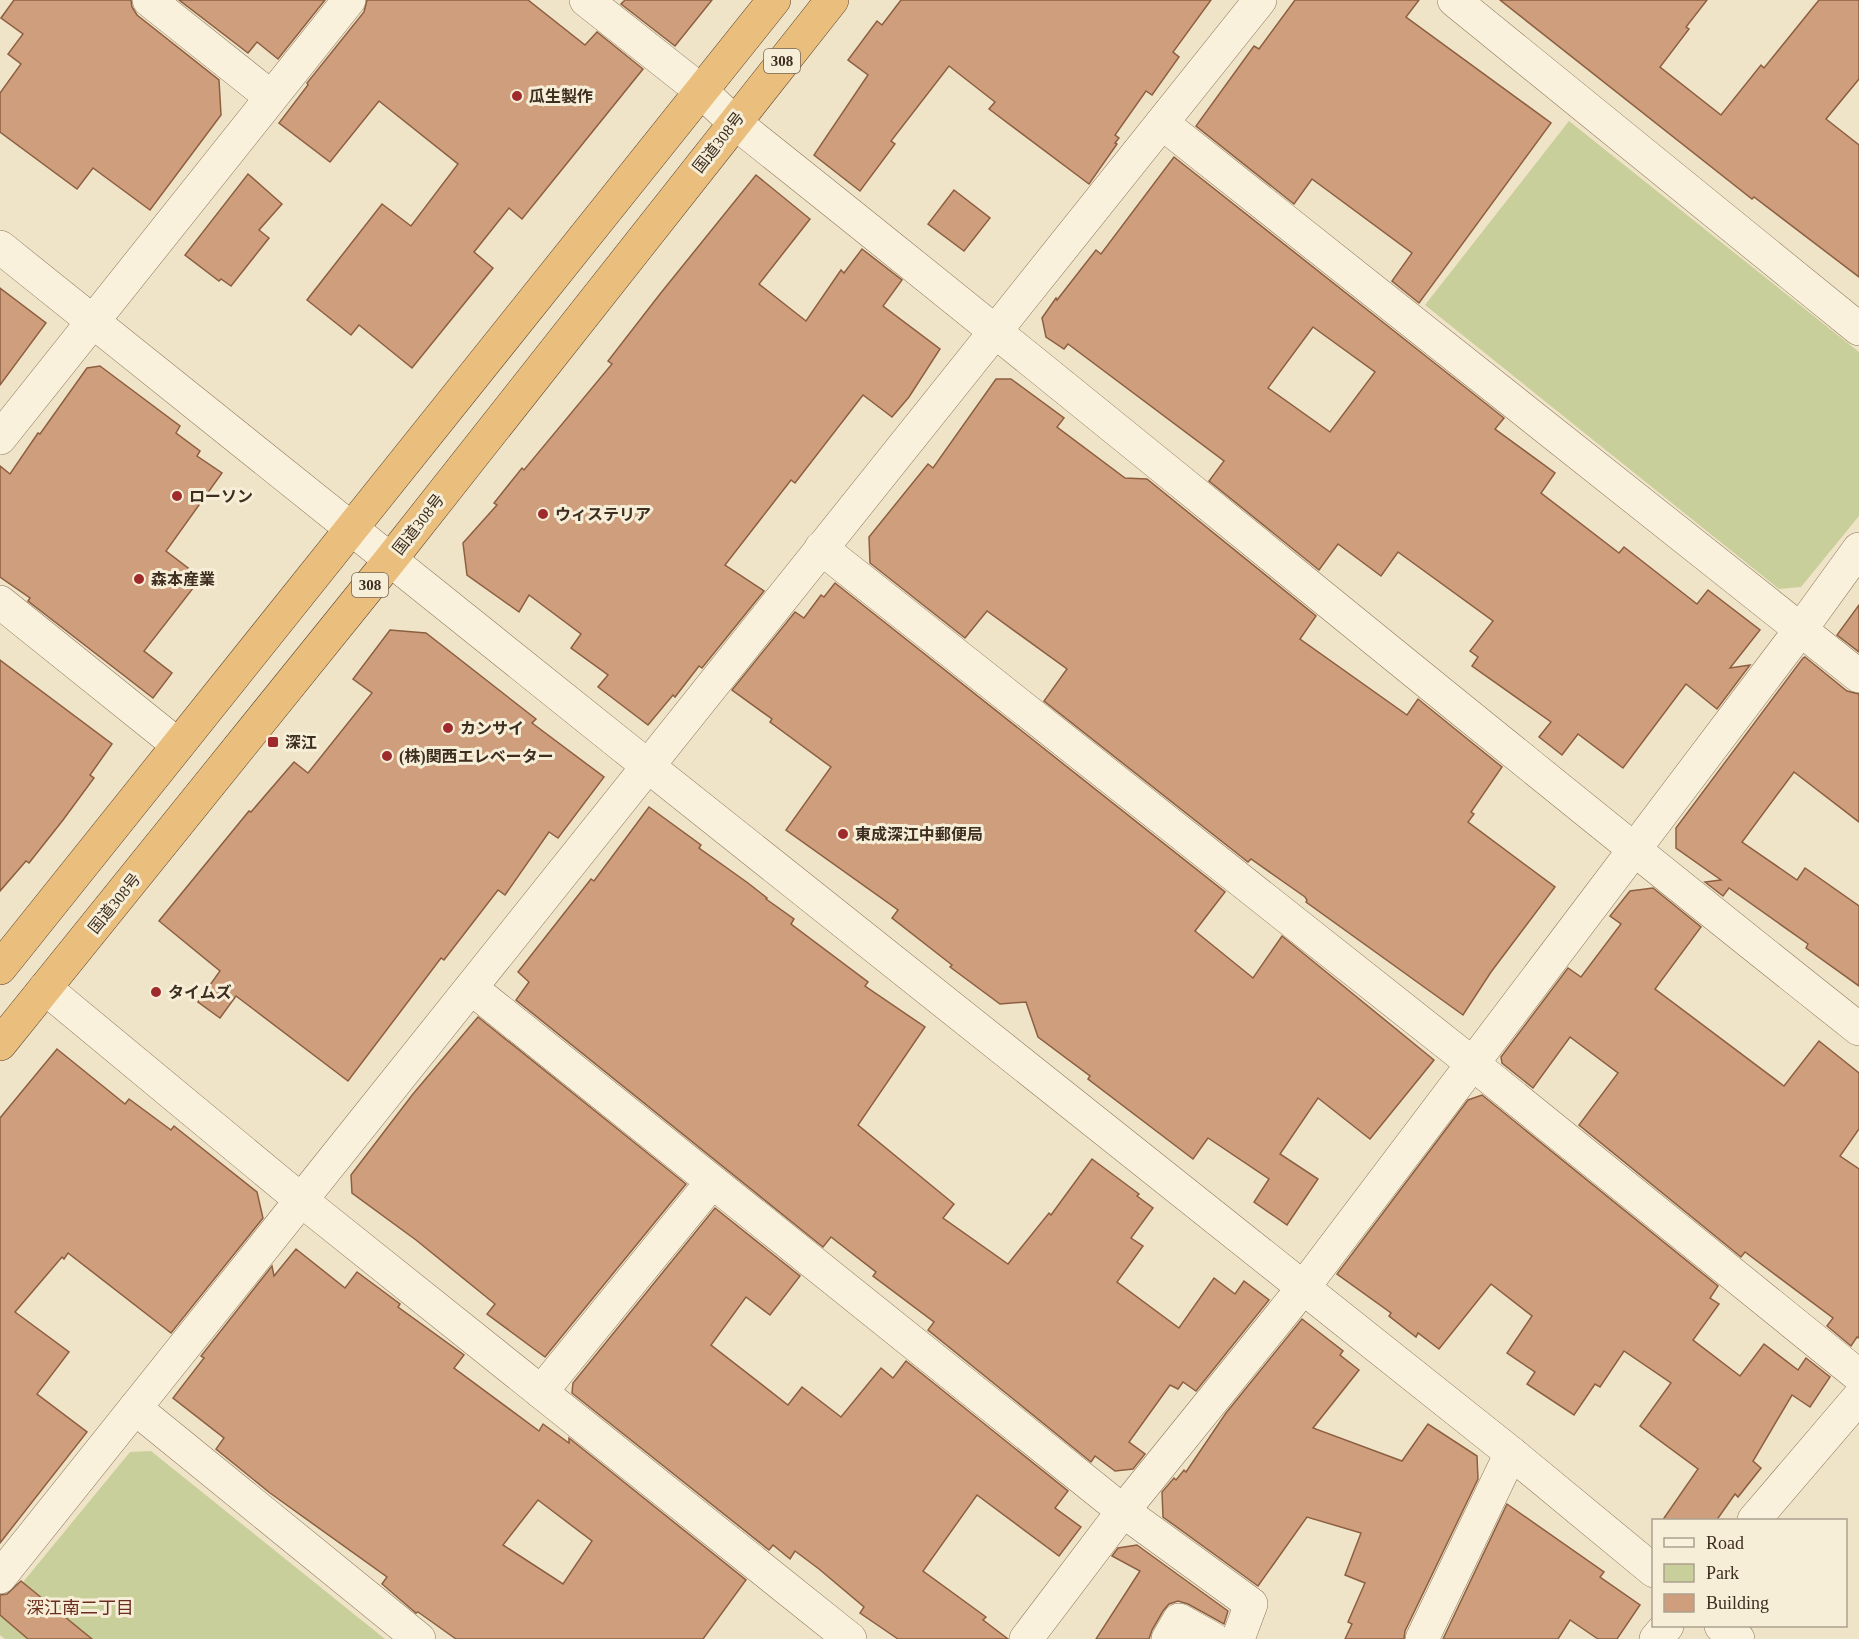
<svg xmlns="http://www.w3.org/2000/svg" width="1859" height="1639" viewBox="0 0 1859 1639" font-family="'Times New Roman','Noto Sans JP',serif">
<rect width="100%" height="100%" fill="#f0e4c8"/>
<g fill="#c9cf9b">
<path d="M1569 121 1859 352V516L1801 587 1779 589 1425 305Z"/>
<path d="M151 1451 385 1639H5L0 1635V1610L130 1452Z"/>
</g>
<g fill="#cf9f7d" stroke="#8d5f41" stroke-width="1.5" fill-rule="evenodd">
<path d="M14 0H131L132 7 137 15 219 80 221 115 150 210 93 168 77 189 0 132V93L21 64 8 54 23 34 1 18Z"/>
<path d="M179 0H325L278 59 257 42 248 53Z"/>
<path d="M367 0H528L585 45 597 32 643 69 522 219 509 208 474 252 493 268 412 368 359 325 351 335 307 300 382 204 411 226 458 164 379 101 330 162 279 123 308 85 307 83 364 12Z"/>
<path d="M625 0H712L675 46 621 4Z"/>
<path d="M901 0H1211L1173 52 1179 57 1152 95 1146 91 1115 135 1119 138 1115 143 1117 144 1089 184 989 109 995 102 949 66 891 141 895 144 860 191 814 155 868 75 848 60 877 21 882 25Z"/>
<path d="M1295 0H1419L1406 17 1551 123 1419 303 1392 281 1412 253 1312 179 1294 204 1196 126 1254 46 1259 49Z"/>
<path d="M1500 0H1707L1686 27 1689 29 1660 67 1721 115 1761 65 1764 68 1819 0H1859V79L1826 119 1859 145V277L1754 197 1752 199Z"/>
<path d="M1174 157 1504 418 1495 429 1555 473 1541 493 1619 553 1624 547 1697 604 1708 590 1760 630 1730 668 1750 665 1717 709 1686 684 1623 768 1578 734 1562 755 1539 737 1551 722 1472 666 1478 657 1470 651 1493 621 1398 552 1381 576 1338 544 1319 570 1209 481 1224 461 1068 344 1064 349 1046 337 1042 318 1056 298 1057 300 1096 250 1101 254ZM1313 327 1375 372 1330 432 1268 388Z"/>
<path d="M248 174 282 204 259 230 269 238 231 286 221 279 219 281 185 255Z"/>
<path d="M756 175 810 219 759 284 806 321 841 270 844 273 862 249 902 280 883 306 940 349 909 397 892 417 863 395 795 483 791 480 725 565 764 591 702 668 699 666 675 697 673 695 648 725 598 687 608 675 571 648 581 634 529 595 519 612 467 575 463 543 497 505 494 503 522 468 524 470 612 364 608 361 660 294Z"/>
<path d="M954 190 990 218 964 251 928 224Z"/>
<path d="M0 288 46 323 0 385Z"/>
<path d="M100 366 180 426 176 433 200 451 197 456 222 473 166 551 201 578 144 651 172 673 153 698 28 601 30 598 0 577V466L10 474 38 433 40 434 87 368Z"/>
<path d="M996 379H1011L1064 418 1057 427 1125 478 1147 479 1316 616 1300 639 1407 715 1418 699 1502 767 1471 812 1474 814 1468 822 1555 887 1491 972 1463 1015 1306 902 1307 900 1305 897 1251 859 1248 862 1044 701 1067 669 987 611 965 638 870 563 869 537 928 464 933 468Z"/>
<path d="M835 583 1225 892 1195 931 1253 978 1282 936 1434 1060 1370 1139 1318 1098 1280 1154 1318 1179 1287 1225 1254 1202 1269 1179 1208 1138 1193 1159 1088 1079 1090 1076 1038 1037 1026 1002 1000 1004 950 967 952 965 892 918 898 910 786 830 831 767 770 722 772 719 732 690 795 612 804 618 821 595 824 597Z"/>
<path d="M1859 605V652L1837 635Z"/>
<path d="M390 630 426 633 536 719 532 723 604 777 558 838 549 832 505 895 498 890 444 960 441 958 348 1081 236 996 220 1018 198 1002 220 971 159 921 249 811 251 812 294 762 308 773 372 693 353 679Z"/>
<path d="M1805 657 1847 691 1859 694V822L1794 772 1742 842 1797 880 1805 868 1859 906V986L1806 948 1808 944 1729 888 1723 896 1705 882 1721 880 1676 848V828L1803 658Z"/>
<path d="M0 660 112 744 90 775 94 778 63 820 29 863 26 861 0 891Z"/>
<path d="M649 807 701 845 699 848 748 883 767 898 766 899 794 919 791 924 868 982 865 986 925 1027 858 1125 954 1204 943 1218 1008 1264 1049 1213 1051 1215 1092 1159 1139 1194 1137 1196 1153 1208 1131 1238 1143 1246 1117 1282 1179 1328 1214 1278 1235 1294 1244 1281 1269 1300 1196 1391 1183 1382 1178 1389 1170 1385 1129 1442 1145 1454 1133 1469 1115 1471 1095 1456 1091 1462 928 1330 934 1322 873 1276 876 1272 831 1237 823 1247 516 1000 529 982 518 972 591 879 594 881Z"/>
<path d="M1653 888 1701 927 1655 989 1784 1086 1819 1041 1859 1073V1129L1840 1156 1859 1169V1338L1857 1337 1851 1346 1827 1326 1833 1318 1745 1252 1741 1257 1579 1125 1618 1073 1570 1037 1533 1088 1502 1063 1501 1057 1568 968 1581 977 1621 924 1610 916 1630 891Z"/>
<path d="M478 1017 686 1184 545 1357 487 1314 495 1304 416 1240 352 1193 351 1175 413 1094Z"/>
<path d="M57 1049 125 1104 129 1099 171 1130 174 1126 257 1192 263 1218 171 1333 68 1253 64 1259 62 1257 15 1312 69 1352 37 1394 87 1432 0 1543V1118Z"/>
<path d="M1482 1095 1718 1286 1710 1298 1719 1304 1693 1340 1740 1376 1764 1344 1798 1370 1806 1358 1830 1377 1810 1407 1792 1395 1753 1461 1761 1468 1738 1497 1735 1494 1716 1521H1662L1698 1469 1640 1426 1671 1383 1624 1351 1600 1387 1595 1384 1574 1415 1527 1384 1535 1372 1507 1353 1532 1316 1491 1284 1439 1349 1418 1333 1416 1337 1389 1316 1391 1313 1337 1274 1468 1100Z"/>
<path d="M715 1208 800 1276 770 1315 746 1297 711 1345 788 1405 802 1387 841 1417 881 1368 893 1378 906 1361 1068 1491 1055 1508 1081 1527 1059 1556 977 1495 923 1571 986 1617 983 1620 1008 1639H898L860 1613 864 1607 819 1569 795 1551 790 1559 773 1545 769 1550 572 1393 573 1383Z"/>
<path d="M296 1249 345 1288 357 1272 400 1304 398 1307 464 1355 454 1368 539 1431 543 1424 569 1443V1438L746 1580 703 1639H456L418 1612 416 1613 382 1584 387 1577 270 1493 216 1449 224 1438 173 1398 204 1358 201 1356 272 1266 274 1276ZM538 1500 592 1541 563 1584 503 1545Z"/>
<path d="M1302 1319 1343 1351 1340 1355 1359 1370 1313 1428 1402 1461 1428 1424 1477 1456 1478 1479 1405 1631 1404 1639H1345L1352 1624 1348 1622 1365 1583 1345 1575 1361 1533 1307 1517 1258 1586 1163 1517 1162 1492 1174 1478 1176 1480 1184 1470 1186 1472 1226 1413Z"/>
<path d="M1507 1504 1604 1572 1600 1577 1640 1605 1617 1639H1598L1570 1620 1558 1639H1443Z"/>
<path d="M1137 1545 1228 1611 1224 1624 1188 1604 1178 1601 1169 1604 1163 1611 1152 1630 1149 1639H1096L1140 1571 1112 1556 1118 1548Z"/>
<path d="M21 1581 92 1639H28L0 1615V1595L7 1594Z"/>
</g>
<g fill="none" stroke-linecap="round" stroke-linejoin="round">
<defs>
<g id="minor">
<path d="M149 0 271 97"/>
<path d="M1454 0 1859 329"/>
<path d="M700 90 734 122C1111 421 1481 730 1859 1029"/>
<path d="M1162 123 1859 676"/>
<path d="M0 438 349 0"/>
<path d="M821 548 1473 1064 1859 1376"/>
<path d="M0 602 178 745"/>
<path d="M45 988 301 1200 850 1639"/>
<path d="M471 988 1123 1511 1251 1604 1238 1639"/>
<path d="M541 1392 712 1182"/>
<path d="M135 1408 419 1639"/>
<path d="M1754 1520 1859 1397"/>
<path d="M0 1577 1260 0"/>
<path d="M1026 1639 1123 1511 1303 1288 1801 629 1859 549"/>
<path d="M1168 1639 1179 1620 1213 1639"/>
<path d="M1422 1639 1511 1453"/>
<path d="M1656 1639 1667 1626"/>
</g>
<g id="tertiary">
<path d="M586 0 700 90"/>
<path d="M0 247 624 747 1511 1453 1654 1571"/>
<path d="M1721 1626 1738 1639"/>
</g>
<g id="trunk">
<path d="M0 968 774 0"/>
<path d="M0 1044 391 559 832 0"/>
</g>
</defs>
<use href="#minor" stroke="#8d765c" stroke-width="34"/>
<use href="#tertiary" stroke="#8d765c" stroke-width="34"/>
<use href="#trunk" stroke="#5b4430" stroke-width="34"/>
<use href="#minor" stroke="#faf1dc" stroke-width="33"/>
<use href="#tertiary" stroke="#faf1dc" stroke-width="33"/>
<use href="#trunk" stroke="#eabe7c" stroke-width="33"/>
</g>
<g fill="#9e2a2b" stroke="#f7eed8" stroke-width="2">
<circle cx="517" cy="96" r="6"/>
<circle cx="177" cy="496" r="6"/>
<circle cx="543" cy="514" r="6"/>
<circle cx="139" cy="579" r="6"/>
<circle cx="448" cy="728" r="6"/>
<rect x="267" y="736" width="12" height="12" rx="3"/>
<circle cx="387" cy="756" r="6"/>
<circle cx="843" cy="834" r="6"/>
<circle cx="156" cy="992" r="6"/>
</g>
<g text-anchor="middle" stroke-width="6" stroke-linejoin="round" paint-order="stroke">
<g fill="#f7eed8" stroke="#756857" stroke-width="1.5">
<rect x="764" y="49" width="36" height="24" rx="4.5"/>
<rect x="352" y="573" width="36" height="24" rx="4.5"/>
</g>
<g font-size="15" font-weight="bold" fill="#3d2e20">
<text x="782" y="66">308</text>
<text x="370" y="590">308</text>
</g>
<g font-size="16" font-weight="bold" fill="#3d2e20" stroke="#f7eed8" text-anchor="start">
<text x="529" y="102">瓜生製作</text>
<text x="189" y="502">ローソン</text>
<text x="555" y="520">ウィステリア</text>
<text x="151" y="585">森本産業</text>
<text x="460" y="734">カンサイ</text>
<text x="285" y="748">深江</text>
<text x="399" y="762">(株)関西エレベーター</text>
<text x="855" y="840">東成深江中郵便局</text>
<text x="168" y="998">タイムズ</text>
</g>
<g font-size="16" fill="#3d2e20" stroke="#f7eed8">
<text transform="translate(718 142) rotate(-52)" y="6">国道308号</text>
<text transform="translate(418 524) rotate(-52)" y="6">国道308号</text>
<text transform="translate(114 903) rotate(-51)" y="6">国道308号</text>
</g>
<g font-size="18" fill="#6b2e1e" stroke="#f7eed8">
<text x="80" y="1614">深江南二丁目</text>
</g>
</g>
<rect x="1652" y="1519" width="195" height="108" fill="#f7eed8" stroke="#ada18e" stroke-width="1.5"/>
<rect x="1664" y="1538" width="30" height="9" fill="#faf1dc" stroke="#ada18e" stroke-width="1.5"/>
<text x="1706" y="1549" font-size="18" fill="#3d2e20">Road</text>
<rect x="1664" y="1564" width="30" height="18" fill="#c9cf9b" stroke="#ada18e" stroke-width="1.5"/>
<text x="1706" y="1579" font-size="18" fill="#3d2e20">Park</text>
<rect x="1664" y="1594" width="30" height="18" fill="#cf9f7d" stroke="#ada18e" stroke-width="1.5"/>
<text x="1706" y="1609" font-size="18" fill="#3d2e20">Building</text>
</svg>
